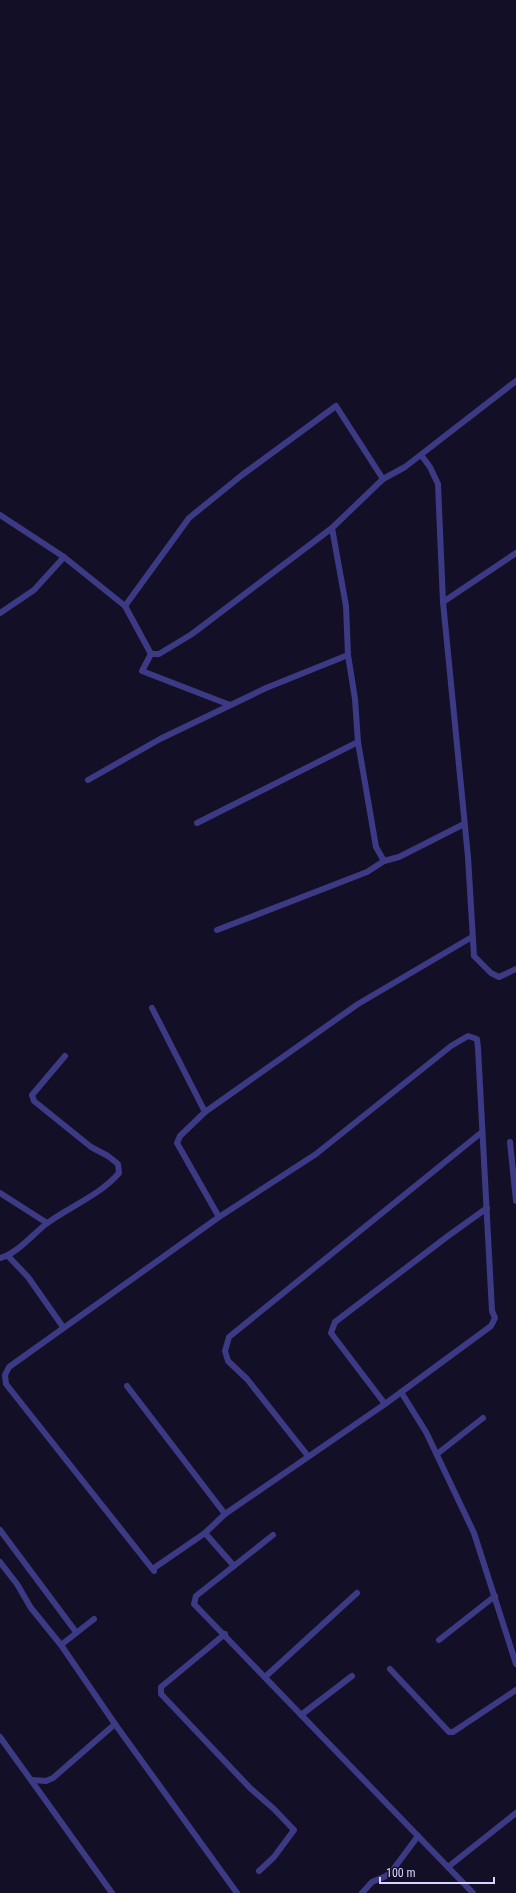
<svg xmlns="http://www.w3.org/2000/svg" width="516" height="1893" viewBox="0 0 516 1893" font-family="'Roboto Condensed',sans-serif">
<rect width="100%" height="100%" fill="#130f26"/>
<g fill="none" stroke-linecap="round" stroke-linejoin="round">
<g stroke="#3d3a85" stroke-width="6">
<path d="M421 455 430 467 438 484 443 602 468 857 474 956 491 973 499 977 516 969"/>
<path d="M0 515 64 557 125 606 151 654H159L192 634 332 528 383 479 405 467 516 381"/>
<path d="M332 528 346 606 348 655 355 699 358 742 376 847 384 861"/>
<path d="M443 602 516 553"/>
<path d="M125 606 189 518 242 475 336 406 383 479"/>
<path d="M0 613 34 590 64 557"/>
<path d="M151 654 142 671 230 705"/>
<path d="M88 780 160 739 266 688 348 655"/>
<path d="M197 823 358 742"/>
<path d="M217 930 367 872 384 861 399 857 464 824"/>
<path d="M152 1008 205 1112"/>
<path d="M468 1036 477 1039 478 1048 492 1311 495 1318 491 1326 385 1404 225 1514 205 1533 154 1568V1571L6 1384 5 1375 9 1367 219 1217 316 1154 451 1046Z"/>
<path d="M510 1142 516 1201"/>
<path d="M0 1193 47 1223"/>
<path d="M219 1217 177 1143 180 1136 205 1112 358 1004 472 937"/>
<path d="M8 1256 28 1277 63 1327"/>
<path d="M0 1258C18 1253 32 1235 46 1224 70 1206 99 1196 119 1173L118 1164 108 1156 91 1147 34 1101 32 1095 65 1056"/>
<path d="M127 1386 225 1514"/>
<path d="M401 1392 426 1432 474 1533 516 1664"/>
<path d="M385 1404 331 1333 335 1322 448 1236 487 1208"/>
<path d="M437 1454 483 1418"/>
<path d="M308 1456 247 1379 228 1361 225 1351 229 1337 482 1132"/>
<path d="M0 1530 76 1632"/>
<path d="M205 1533 234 1566"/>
<path d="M273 1535 196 1596 194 1604 473 1893"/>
<path d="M0 1562 17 1584 31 1608 61 1645 115 1724 237 1893"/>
<path d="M225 1634 161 1687V1694L250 1788 274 1809 294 1830 274 1857 259 1871"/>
<path d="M439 1640 495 1596"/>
<path d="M61 1645 94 1619"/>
<path d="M390 1669 449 1732H453L516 1690"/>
<path d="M265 1677 357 1593"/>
<path d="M301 1715 352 1676"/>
<path d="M0 1737 112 1893"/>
<path d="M32 1780 46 1781 53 1778 115 1724"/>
<path d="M448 1867 516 1813"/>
<path d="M362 1893 372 1882 386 1876 392 1871 418 1836"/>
</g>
</g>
<path d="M380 1877v6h114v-6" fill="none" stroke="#d9d4ff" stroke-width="2"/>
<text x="386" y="1877" font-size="12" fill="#d9d4ff" stroke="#130f26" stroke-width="3" paint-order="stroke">100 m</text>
</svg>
